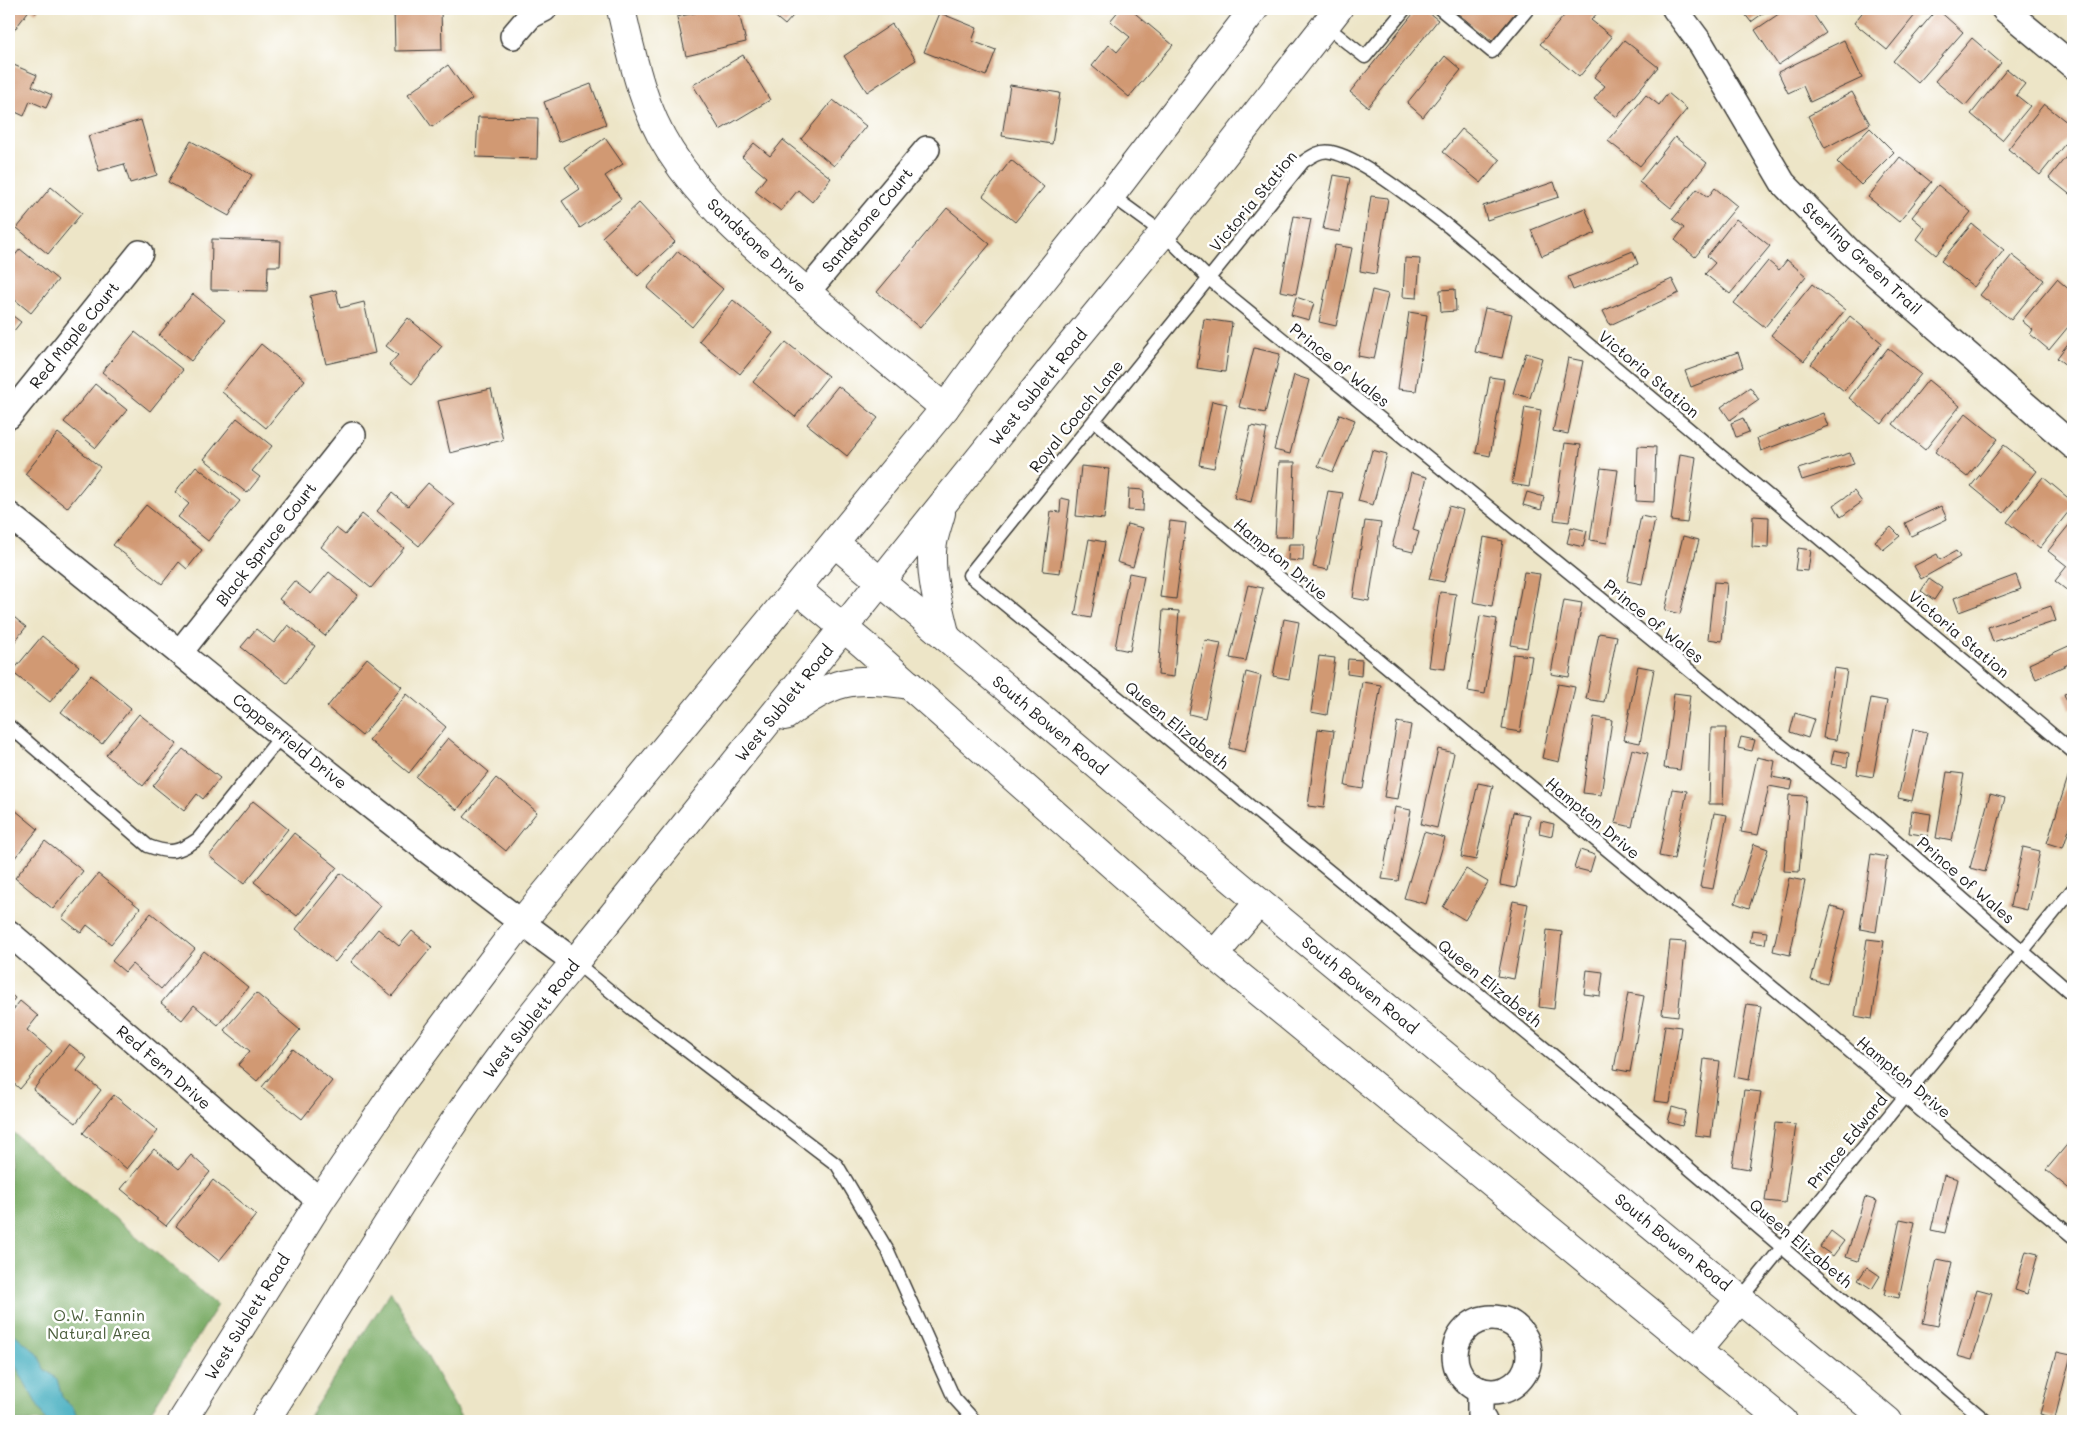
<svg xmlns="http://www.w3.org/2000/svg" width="2082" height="1430" viewBox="0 0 2082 1430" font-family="Mali,sans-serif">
<rect width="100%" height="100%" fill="#fff"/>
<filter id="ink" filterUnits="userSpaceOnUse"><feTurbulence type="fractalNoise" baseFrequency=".02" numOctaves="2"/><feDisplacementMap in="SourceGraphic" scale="10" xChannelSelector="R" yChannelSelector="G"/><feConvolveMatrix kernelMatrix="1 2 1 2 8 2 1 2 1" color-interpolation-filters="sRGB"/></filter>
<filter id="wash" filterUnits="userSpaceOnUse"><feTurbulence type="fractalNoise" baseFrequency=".0096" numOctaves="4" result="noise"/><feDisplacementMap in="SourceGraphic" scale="20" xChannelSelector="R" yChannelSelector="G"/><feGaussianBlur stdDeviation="1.12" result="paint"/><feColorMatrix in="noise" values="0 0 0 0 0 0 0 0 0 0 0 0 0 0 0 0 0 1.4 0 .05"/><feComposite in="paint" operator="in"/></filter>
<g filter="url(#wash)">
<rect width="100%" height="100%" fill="#ede5c7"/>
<g fill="#78aa64" stroke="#4a6340">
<path d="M9 1129 218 1305 145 1421H9Z"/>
<path d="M391 1291 462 1419 460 1421H306Z"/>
</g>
<path fill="#3facbe" stroke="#2e646d" d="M12 1332 38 1354 44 1369 57 1379 62 1397 74 1409 78 1421H46L9 1354V1334Z"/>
<g id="blocks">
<g fill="#d19973">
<path d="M9 9H39L36 13 30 9 9 37Z"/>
<path d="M394 9H441L442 50 395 51Z"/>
<path d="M712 9H738L746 42 686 56 677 17Z"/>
<path d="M766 9H799L785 25Z"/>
<path d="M1120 9H1130L1173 45 1129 97 1092 66 1109 45 1117 52 1130 37 1110 21Z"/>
<path d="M1417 9H1424L1438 20 1368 107 1350 92Z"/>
<path d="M1452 9H1518L1492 41Z"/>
<path d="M1570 9H1601L1591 20 1612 37 1579 77 1540 44Z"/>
<path d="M1741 9H1769L1751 22Z"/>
<path d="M1786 9H1810L1826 33 1778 65 1755 30Z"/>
<path d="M1865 9H1920L1887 50 1854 23Z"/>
<path d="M1937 9 1963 32 1918 83 1893 61Z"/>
<path d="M940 13 977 28 972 41 996 50 986 76 924 52Z"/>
<path d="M892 24 916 60 867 92 844 56Z"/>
<path d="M1972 38 2001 63 1965 106 1935 81Z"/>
<path d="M1624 40 1658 67 1617 117 1594 99 1605 86 1594 77Z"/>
<path d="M1844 40 1862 78 1810 102 1803 86 1788 93 1778 72Z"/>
<path d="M743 55 770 100 720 130 693 85Z"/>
<path d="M1445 56 1461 70 1423 117 1407 103Z"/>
<path d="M9 63 37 75 32 86 52 95 46 108 30 101 24 116 9 109Z"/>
<path d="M448 65 472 99 432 127 408 94Z"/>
<path d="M2007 69 2025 84 2016 95 2030 106 2002 140 1971 114Z"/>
<path d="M591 84 606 124 559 142 544 102Z"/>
<path d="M1010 85 1060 93 1052 144 1002 136Z"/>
<path d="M1852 92 1870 124 1825 148 1808 116Z"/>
<path d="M1668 93 1687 109 1640 166 1608 141 1646 95 1659 105Z"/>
<path d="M833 100 866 126 834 166 801 139Z"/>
<path d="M2044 104 2073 127V134L2040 175 2008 149Z"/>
<path d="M478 117 538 118 537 159 476 157Z"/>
<path d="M141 120 157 175 130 183 124 164 99 171 88 136Z"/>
<path d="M1870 128 1894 152 1861 185 1837 162Z"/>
<path d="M1462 129 1500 160 1481 183 1443 152Z"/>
<path d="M1675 137 1707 163 1671 208 1639 182Z"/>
<path d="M605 138 623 164 605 176 621 199 580 228 562 201 580 189 565 167Z"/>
<path d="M783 140 831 178 812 202 798 190 781 211 755 191 766 177 742 157 754 143 770 156Z"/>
<path d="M191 141 252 175 229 216 168 182Z"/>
<path d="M2073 148V197L2049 178Z"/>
<path d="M1900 157 1931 182 1899 222 1868 197Z"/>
<path d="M1011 160 1044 187 1015 222 983 196Z"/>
<path d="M1334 175 1350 178 1340 232 1323 229Z"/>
<path d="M1554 182 1559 197 1487 220 1483 206Z"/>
<path d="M1938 185 1971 212 1936 255 1917 239 1925 228 1912 217Z"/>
<path d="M51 187 82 213 48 254 17 228Z"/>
<path d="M1715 188 1737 206 1695 257 1675 240 1684 228 1673 219 1697 189 1708 197Z"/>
<path d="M1371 196 1388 198 1376 274 1360 271Z"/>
<path d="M639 203 675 242 638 276 602 237Z"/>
<path d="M947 208 990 244 920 328 877 292Z"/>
<path d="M1585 208 1596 233 1542 256 1531 230Z"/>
<path d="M1294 216 1311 219 1296 294 1280 291Z"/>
<path d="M1736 219 1770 246 1730 294 1705 274 1715 263 1707 256Z"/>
<path d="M1972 224 2004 250 1974 287 1941 261Z"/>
<path d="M212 239 281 241 280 266H268L267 291 211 290Z"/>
<path d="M1335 245 1352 248 1336 326 1319 322Z"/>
<path d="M20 249 58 280 31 313 9 295V263Z"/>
<path d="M678 251 723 289 692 327 647 288Z"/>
<path d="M1633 251 1638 264 1573 290 1568 277Z"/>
<path d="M2012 255 2044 280 2011 320 1980 295Z"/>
<path d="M1405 258 1420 259 1417 298 1403 297Z"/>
<path d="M1787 260 1806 276 1765 327 1734 303 1768 261 1779 270Z"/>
<path d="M1672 279 1679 293 1610 325 1603 311Z"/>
<path d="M2057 279 2073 293V321L2049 350 2030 334 2033 330 2022 321Z"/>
<path d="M1812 284 1845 310 1804 361 1771 335Z"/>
<path d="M1455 289 1456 311 1441 312 1440 290Z"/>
<path d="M336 290 340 308 364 302 375 353 326 364 310 296Z"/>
<path d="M1372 290 1388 294 1374 359 1358 356Z"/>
<path d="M193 294 225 320 191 361 159 335Z"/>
<path d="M1296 297 1314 303 1309 320 1291 315Z"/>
<path d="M733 300 773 333 740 374 699 341Z"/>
<path d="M1485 308 1512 314 1502 358 1475 352Z"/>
<path d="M1409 312 1427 315 1416 391 1398 389Z"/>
<path d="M9 313 21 322 9 337Z"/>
<path d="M1850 316 1882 343 1844 391 1811 364Z"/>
<path d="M408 318 442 346 412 384 389 365 398 355 386 346Z"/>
<path d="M1204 319 1232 323 1225 372 1197 368Z"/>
<path d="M135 332 183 370 150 411 102 372Z"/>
<path d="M2073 337V371L2057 358Z"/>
<path d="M786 342 828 376 795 417 753 382Z"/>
<path d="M261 344 305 380 266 428 222 392Z"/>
<path d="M1254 348 1280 354 1265 413 1239 407Z"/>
<path d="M1888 348 1921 374 1882 424 1849 398Z"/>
<path d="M1738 352 1743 367 1691 387 1685 371Z"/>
<path d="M1526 353 1542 358 1530 398 1513 393Z"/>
<path d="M1568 358 1583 361 1568 434 1553 431Z"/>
<path d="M1294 375 1309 380 1290 454 1274 450Z"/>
<path d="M1490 377 1504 379 1490 456 1476 453Z"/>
<path d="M1928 380 1960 406 1925 450 1893 424Z"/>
<path d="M95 384 127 410 96 448 64 422Z"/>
<path d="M838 386 878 418 847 456 807 424Z"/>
<path d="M1750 387 1759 400 1730 420 1721 407Z"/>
<path d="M491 389 503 440 450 453 438 401Z"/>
<path d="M1212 401 1227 404 1214 468 1199 465Z"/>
<path d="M1525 407 1541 410 1529 487 1512 484Z"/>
<path d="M1823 413 1828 426 1761 451 1757 438Z"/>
<path d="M1966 413 1998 439 1967 477 1935 452Z"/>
<path d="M1340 414 1355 420 1333 472 1318 466Z"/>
<path d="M237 418 272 446 252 471 260 477 247 493 204 459Z"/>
<path d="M1743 418 1749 432 1736 437 1731 423Z"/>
<path d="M1251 426 1267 429 1251 502 1234 498Z"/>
<path d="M58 433 100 467 67 508 25 474Z"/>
<path d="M1565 443 1581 445 1569 522 1554 520Z"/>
<path d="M2004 445 2037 471 2004 513 1971 486Z"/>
<path d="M1638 446 1656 447 1654 502 1636 501Z"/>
<path d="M1372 450 1387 454 1373 505 1358 501Z"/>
<path d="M1850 453 1854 464 1802 480 1798 469Z"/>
<path d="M1680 454 1696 457 1687 523 1671 521Z"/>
<path d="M1279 462H1295L1292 537H1275Z"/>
<path d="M196 466 240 501 208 541 178 517 189 504 175 492Z"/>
<path d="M1081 466 1109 469 1104 519 1076 516Z"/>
<path d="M1601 468 1618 470 1607 543 1590 540Z"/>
<path d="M1411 473 1427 477 1413 530 1419 532 1413 552 1392 547Z"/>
<path d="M2043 477 2073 502V506L2040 548 2007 522Z"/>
<path d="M428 483 454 504 419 546 377 511 392 493 408 506Z"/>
<path d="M1129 489 1144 490 1143 511 1128 510Z"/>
<path d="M1328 491 1343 493 1328 570 1313 567Z"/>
<path d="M1854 491 1862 502 1841 517 1834 505Z"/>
<path d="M1527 492 1544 497 1541 510 1523 505Z"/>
<path d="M1061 498 1070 500 1060 573 1043 571 1051 511 1060 512Z"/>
<path d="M146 505 202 550 187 569 179 562 162 584 113 545Z"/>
<path d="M1449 506 1463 510 1444 582 1429 579Z"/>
<path d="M1941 506 1947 519 1911 536 1905 523Z"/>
<path d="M362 514 404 548 371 588 321 547 336 528 345 535Z"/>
<path d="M1641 516 1655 519 1642 584 1627 581Z"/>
<path d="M1753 516 1769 517 1768 548 1752 547Z"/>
<path d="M2073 520V588L2069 592 2055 581 2067 566 2048 551Z"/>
<path d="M1170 521 1186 523 1176 599 1160 597Z"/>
<path d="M1365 521 1381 523 1369 601 1353 598Z"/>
<path d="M1127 524 1143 528 1133 567 1117 562Z"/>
<path d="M1571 527 1587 531 1583 547 1567 543Z"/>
<path d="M1891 527 1900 536 1883 550 1875 541Z"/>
<path d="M1683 536 1699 540 1680 614 1665 610Z"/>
<path d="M1484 537 1503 541 1492 606 1473 602Z"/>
<path d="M1089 539 1105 542 1091 618 1075 615Z"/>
<path d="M1289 544H1304L1303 561 1288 560Z"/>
<path d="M1798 548 1811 550 1808 571 1795 570Z"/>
<path d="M1956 551 1960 557 1921 579 1914 566 1937 554 1940 560Z"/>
<path d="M329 572 358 595 325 636 279 599 294 581 311 594Z"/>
<path d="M1524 572 1540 574 1527 648 1511 645Z"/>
<path d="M1129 573 1144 576 1130 651 1115 648Z"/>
<path d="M2016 575 2021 589 1959 612 1954 598Z"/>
<path d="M1929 579 1942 588 1934 600 1921 591Z"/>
<path d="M1714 582 1727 583 1722 641 1708 639Z"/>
<path d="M1248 585 1263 588 1246 661 1230 658Z"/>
<path d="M1440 592 1456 594 1445 669 1429 667Z"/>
<path d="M1564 600 1582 603 1569 677 1551 674Z"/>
<path d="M2051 606 2056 621 1993 642 1988 627Z"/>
<path d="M1163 610 1179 611 1174 677 1158 675Z"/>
<path d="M9 613 26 627 9 649Z"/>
<path d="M1480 616 1497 619 1485 694 1468 691Z"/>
<path d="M1284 619 1299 622 1289 679 1273 676Z"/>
<path d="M288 625 315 646 287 683 241 647 256 629 274 643Z"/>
<path d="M1599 633 1617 636 1604 702 1586 699Z"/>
<path d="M42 636 79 666 50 702 12 672Z"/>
<path d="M1205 640 1221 643 1205 718 1189 714Z"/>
<path d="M2073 644V662L2036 679 2029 664Z"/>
<path d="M1513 654 1532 656 1520 732 1502 729Z"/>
<path d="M1319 656 1335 658 1327 715 1311 712Z"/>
<path d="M367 658 402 687 362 736 327 707Z"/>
<path d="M1348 659 1362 660 1361 676 1347 674Z"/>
<path d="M1638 666 1654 669 1640 743 1624 740Z"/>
<path d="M1834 668 1847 670 1836 740 1823 738Z"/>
<path d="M1246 672 1261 676 1245 752 1229 748Z"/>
<path d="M91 675 131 708 102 744 61 712Z"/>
<path d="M1362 682 1381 685 1363 789 1345 786Z"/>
<path d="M1558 684 1575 687 1559 762 1542 758Z"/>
<path d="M2073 691V708L2070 710 2064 694Z"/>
<path d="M1674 693 1690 695 1680 770 1664 768Z"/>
<path d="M407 694 446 727 409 773 369 740Z"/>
<path d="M1871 698 1887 701 1873 777 1857 774Z"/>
<path d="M1795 713 1814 719 1808 738 1790 732Z"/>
<path d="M139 714 177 744 143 786 106 755Z"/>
<path d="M1594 717 1612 720 1601 795 1583 793Z"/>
<path d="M1397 722 1411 725 1398 799 1384 797Z"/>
<path d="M1711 728H1726L1723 804H1709Z"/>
<path d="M1318 729 1334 731 1324 808 1308 806Z"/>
<path d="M1913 729 1927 732 1912 801 1898 798Z"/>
<path d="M1741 737 1755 740 1752 751 1738 748Z"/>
<path d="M448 738 489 772 457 810 416 777Z"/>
<path d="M183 749 220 778 203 799 197 794 184 811 153 786Z"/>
<path d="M1438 749 1454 753 1437 828 1421 824Z"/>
<path d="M1632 749 1648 753 1632 827 1615 823Z"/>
<path d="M1834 750 1849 753 1847 767 1831 764Z"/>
<path d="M1757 757 1775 761 1772 777 1793 781 1791 790 1769 786 1758 835 1741 832Z"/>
<path d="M1947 772 1964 774 1952 841 1936 838Z"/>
<path d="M2069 774 2073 775V818L2063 848 2047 843Z"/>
<path d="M496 778 537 812 506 851 464 817Z"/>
<path d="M1478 783 1493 786 1476 860 1461 857Z"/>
<path d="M1672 789 1687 791 1674 859 1659 856Z"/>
<path d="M1990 794 2005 798 1985 872 1970 868Z"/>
<path d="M1789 795 1806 796 1799 872 1784 871Z"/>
<path d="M253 801 288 829 244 884 209 856Z"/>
<path d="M9 805 38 829 9 865Z"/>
<path d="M1395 807 1411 810 1398 881 1382 879Z"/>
<path d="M1912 811 1931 814 1928 836 1909 833Z"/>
<path d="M1513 812 1529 815 1516 888 1500 885Z"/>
<path d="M1714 813 1727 815 1713 889 1700 887Z"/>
<path d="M1541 821 1554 824 1552 836 1539 833Z"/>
<path d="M1424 832 1445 838 1426 904 1404 898Z"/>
<path d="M294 833 337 867 297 916 254 882Z"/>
<path d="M45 841 83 871 53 909 15 878Z"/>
<path d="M1754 844 1768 849 1749 908 1735 903Z"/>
<path d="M2023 847 2040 851 2027 910 2010 906Z"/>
<path d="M1580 850 1595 855 1590 872 1574 868Z"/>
<path d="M1871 854 1887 857 1876 932 1860 929Z"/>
<path d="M1466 869 1488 882 1465 920 1443 907Z"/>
<path d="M341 873 381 906 335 962 296 929Z"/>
<path d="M98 874 140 908 111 944 87 925 81 933 62 918Z"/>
<path d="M1789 878 1805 881 1790 955 1773 951Z"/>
<path d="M1513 901 1528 904 1514 979 1498 976Z"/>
<path d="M1831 906 1846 910 1827 984 1811 980Z"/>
<path d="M151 913 195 949 161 989 132 964 125 972 112 961Z"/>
<path d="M378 929 399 946 412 931 432 947 392 996 351 962Z"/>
<path d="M1547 930 1562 932 1554 1009 1539 1007Z"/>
<path d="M1752 930 1767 932 1765 944 1750 942Z"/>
<path d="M1867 939 1884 941 1872 1019 1855 1016Z"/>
<path d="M1670 941 1686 942 1678 1016 1662 1014Z"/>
<path d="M204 951 248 987 218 1025 194 1005 182 1020 161 1003Z"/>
<path d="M1587 970 1603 972 1600 996 1584 994Z"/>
<path d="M9 993 15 998 9 1006Z"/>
<path d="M256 993 300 1030 257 1081 238 1065 250 1051 224 1030Z"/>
<path d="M1628 993 1644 996 1630 1072 1614 1069Z"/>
<path d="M20 1001 38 1016 27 1030 52 1051 20 1089 9 1079V1015Z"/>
<path d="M1747 1004 1761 1006 1749 1080 1734 1077Z"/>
<path d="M1665 1025 1681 1027 1670 1103 1654 1101Z"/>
<path d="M69 1044 87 1058 77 1071 101 1090 76 1123 33 1090Z"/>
<path d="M293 1049 332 1081 302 1119 262 1087Z"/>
<path d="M1704 1059 1720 1061 1711 1137 1695 1135Z"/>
<path d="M1744 1090 1761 1092 1749 1169 1732 1166Z"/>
<path d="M114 1095 158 1131 127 1169 83 1133Z"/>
<path d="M1672 1107 1686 1111 1682 1126 1668 1122Z"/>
<path d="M1775 1123 1796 1125 1785 1203 1765 1201Z"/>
<path d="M2071 1140 2073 1142V1192L2046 1170Z"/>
<path d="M154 1149 179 1169 191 1155 210 1172 166 1226 121 1189Z"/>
<path d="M1944 1175 1958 1179 1945 1233 1931 1230Z"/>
<path d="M213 1180 256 1215 219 1261 176 1226Z"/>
<path d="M1865 1197 1877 1201 1858 1261 1846 1257Z"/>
<path d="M1900 1219 1915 1222 1899 1298 1884 1295Z"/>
<path d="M1831 1231 1844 1241 1833 1256 1820 1247Z"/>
<path d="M2026 1251 2038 1254 2027 1294 2015 1290Z"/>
<path d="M1937 1259 1952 1262 1938 1326 1923 1323Z"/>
<path d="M1867 1267 1880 1276 1872 1289 1858 1280Z"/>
<path d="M1977 1289 1992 1293 1972 1360 1957 1356Z"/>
<path d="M2057 1352 2071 1355 2055 1418 2040 1414Z"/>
</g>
</g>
</g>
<g filter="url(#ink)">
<use href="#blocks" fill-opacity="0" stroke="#3b3a36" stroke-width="1"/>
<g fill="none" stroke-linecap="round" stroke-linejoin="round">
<defs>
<g id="lane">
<path d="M1440 9 1492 52 1528 9"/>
<path d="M1325 25 1365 57 1405 9"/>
<path d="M1111 195 1163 233 1209 279 1868 816 2073 995"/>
<path d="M1094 421 1179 494 2073 1237"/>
<path d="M9 726 148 846C170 854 178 853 198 839L282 735"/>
<path d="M575 962 632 1009 837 1165 888 1251 954 1398 975 1421"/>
<path d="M1741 1298 2073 889"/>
<path d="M1986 1421 1644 1130 969 575 1303 162C1312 156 1320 150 1331 152 1363 158 1422 207 1449 227L2073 752"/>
</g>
<g id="street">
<path d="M1675 9 1701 44 1783 183 1850 252 2073 446"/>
<path d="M2004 9 2073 66"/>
<path d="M513 36 530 16 544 9"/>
<path d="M807 292 927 149"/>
<path d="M9 416 140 253"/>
<path d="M9 515C196 665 381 820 575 962"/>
<path d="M180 652 353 435"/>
<path d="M9 933 320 1201"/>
<circle cx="1492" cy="1355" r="37"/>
<path d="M1480 1390V1415L1484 1421"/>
</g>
<g id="secondary">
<path d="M621 9C632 57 643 109 670 151 707 210 763 254 815 299 858 336 901 373 945 408"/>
<path d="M941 513C938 525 932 539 932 552 931 581 939 608 946 637"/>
<path d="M836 544 1259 902 1888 1421"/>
<path d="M798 590 864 645 1214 955 1783 1421"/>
<path d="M785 716C831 681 852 675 910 685"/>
<path d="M1214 955 1259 902"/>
<path d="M1698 1349 1741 1298"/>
<path d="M182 1421 320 1201 393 1094 468 993 521 923 945 408 993 342 1111 195 1254 9"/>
<path d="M265 1421C363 1267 455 1101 575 962L1056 363 1163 233 1338 9"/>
</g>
</defs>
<use href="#lane" stroke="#3b3a36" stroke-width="15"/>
<use href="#street" stroke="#3b3a36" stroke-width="28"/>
<use href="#secondary" stroke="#3b3a36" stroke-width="30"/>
<use href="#lane" stroke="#fff" stroke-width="12"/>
<use href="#street" stroke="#fff" stroke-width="25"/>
<use href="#secondary" stroke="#fff" stroke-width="28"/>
</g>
</g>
<g text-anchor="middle" stroke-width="5" stroke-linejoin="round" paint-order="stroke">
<g font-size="16" fill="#1c1c1c" stroke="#fff">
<text transform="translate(1253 201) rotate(-50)" y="6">Victoria Station</text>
<text transform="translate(867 220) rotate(-50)" y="6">Sandstone Court</text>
<text transform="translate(757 245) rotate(43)" y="6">Sandstone Drive</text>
<text transform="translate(1862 258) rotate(43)" y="6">Sterling Green Trail</text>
<text transform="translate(74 335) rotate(-51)" y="6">Red Maple Court</text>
<text transform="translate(1340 365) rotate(39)" y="6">Prince of Wales</text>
<text transform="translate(1649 374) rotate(40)" y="6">Victoria Station</text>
<text transform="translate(1038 387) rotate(-51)" y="6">West Sublett Road</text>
<text transform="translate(1076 416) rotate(-51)" y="6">Royal Coach Lane</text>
<text transform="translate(266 544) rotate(-52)" y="6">Black Spruce Court</text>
<text transform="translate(1281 559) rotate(40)" y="6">Hampton Drive</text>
<text transform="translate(1654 621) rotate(39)" y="6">Prince of Wales</text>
<text transform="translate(1959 634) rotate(40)" y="6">Victoria Station</text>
<text transform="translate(784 703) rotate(-51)" y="6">West Sublett Road</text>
<text transform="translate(1050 725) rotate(40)" y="6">South Bowen Road</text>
<text transform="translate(1177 725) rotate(39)" y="6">Queen Elizabeth</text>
<text transform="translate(290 741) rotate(39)" y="6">Copperfield Drive</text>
<text transform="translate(1593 818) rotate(40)" y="6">Hampton Drive</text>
<text transform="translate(1966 880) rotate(41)" y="6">Prince of Wales</text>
<text transform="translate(1490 983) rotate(39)" y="6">Queen Elizabeth</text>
<text transform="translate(1360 985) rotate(39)" y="6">South Bowen Road</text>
<text transform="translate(531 1019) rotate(-52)" y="6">West Sublett Road</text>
<text transform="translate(164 1067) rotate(41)" y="6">Red Fern Drive</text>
<text transform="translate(1904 1077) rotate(40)" y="6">Hampton Drive</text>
<text transform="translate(1847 1141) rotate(-51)" y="6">Prince Edward</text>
<text transform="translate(1673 1242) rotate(39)" y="6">South Bowen Road</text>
<text transform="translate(1801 1243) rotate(40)" y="6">Queen Elizabeth</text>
<text transform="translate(247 1317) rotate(-58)" y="6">West Sublett Road</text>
</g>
<g font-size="16" fill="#4d5f3e" stroke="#fff">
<text x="99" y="1321">O.W. Fannin<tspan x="99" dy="18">Natural Area</tspan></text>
</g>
</g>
<rect width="2082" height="1430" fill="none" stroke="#fff" stroke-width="30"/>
</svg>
